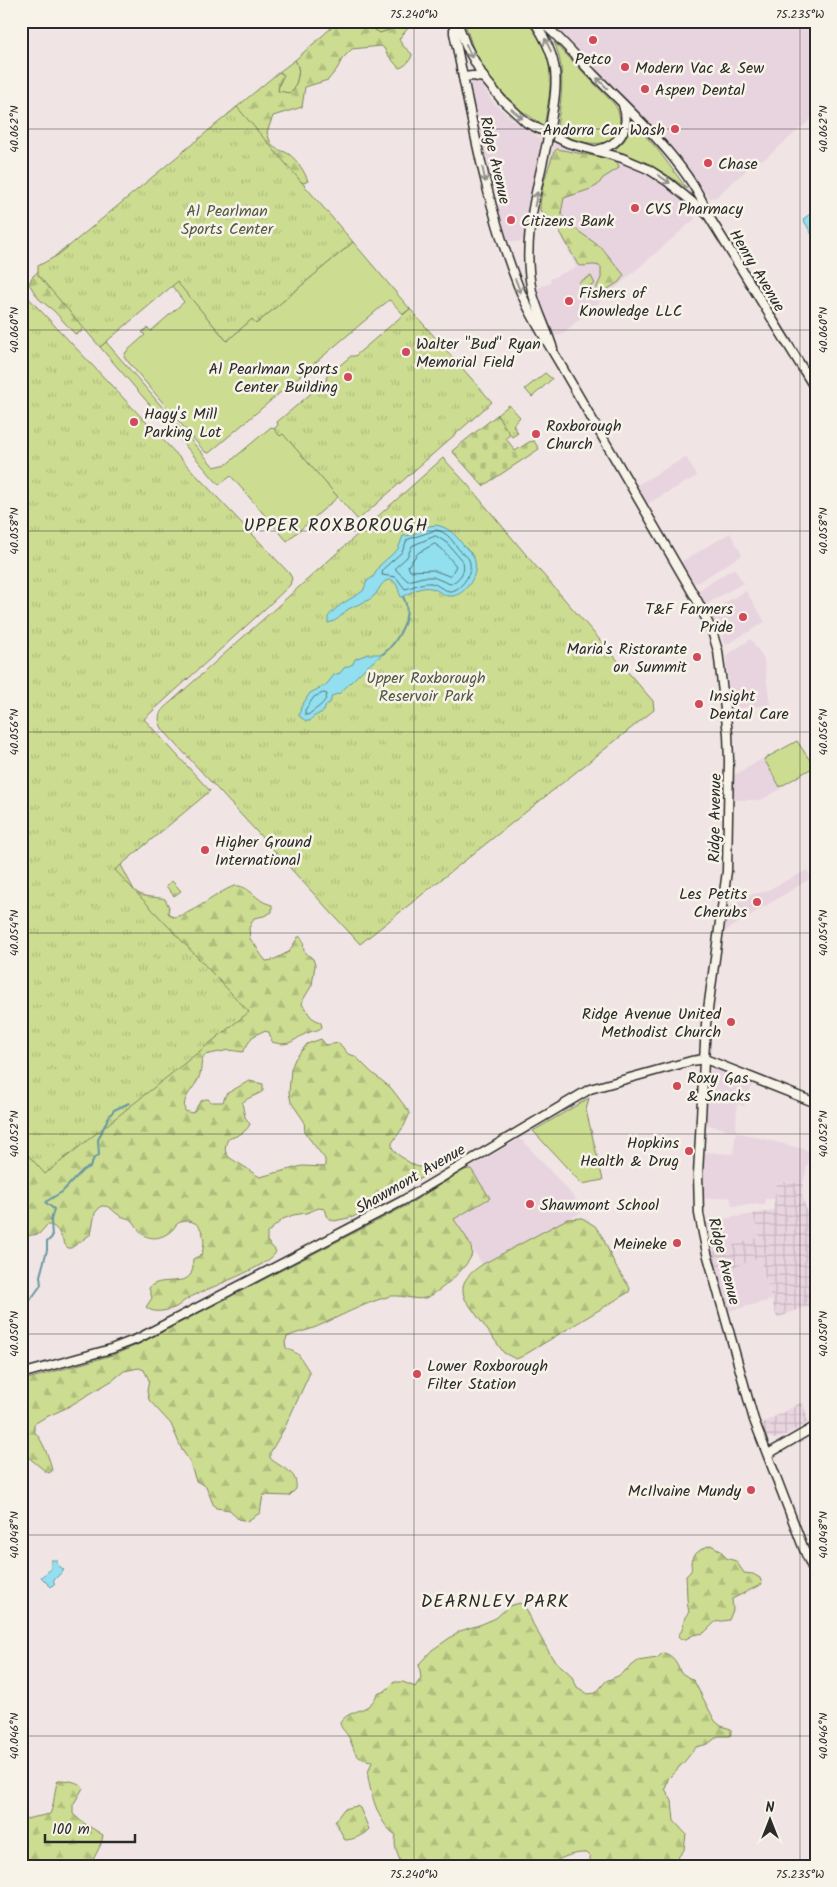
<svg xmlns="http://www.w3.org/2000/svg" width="837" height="1887" viewBox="0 0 837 1887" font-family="Kalam,sans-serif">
<defs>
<pattern id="industrial-grid" width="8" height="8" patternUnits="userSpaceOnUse" patternTransform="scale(1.25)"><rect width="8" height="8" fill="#e8d4df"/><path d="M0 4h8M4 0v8" fill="none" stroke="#c7b6c0"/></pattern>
<pattern id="forest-firs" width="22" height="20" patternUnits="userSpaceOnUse" patternTransform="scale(1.25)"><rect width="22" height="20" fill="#ccdd91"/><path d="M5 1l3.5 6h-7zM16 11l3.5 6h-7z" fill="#afbe7d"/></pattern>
<pattern id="cemetery-stones" width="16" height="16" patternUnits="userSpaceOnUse" patternTransform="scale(1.25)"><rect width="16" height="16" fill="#ccdd91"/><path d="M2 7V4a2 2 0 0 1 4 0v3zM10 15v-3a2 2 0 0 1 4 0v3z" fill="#afbe7d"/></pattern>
<pattern id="park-tufts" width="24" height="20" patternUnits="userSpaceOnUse" patternTransform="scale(1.25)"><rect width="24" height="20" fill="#ccdd91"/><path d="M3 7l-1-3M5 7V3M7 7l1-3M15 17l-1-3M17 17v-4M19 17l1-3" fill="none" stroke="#afbe7d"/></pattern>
</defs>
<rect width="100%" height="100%" fill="#f0e5e4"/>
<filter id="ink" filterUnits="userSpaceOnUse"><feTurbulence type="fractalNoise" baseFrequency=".02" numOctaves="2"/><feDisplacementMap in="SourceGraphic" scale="10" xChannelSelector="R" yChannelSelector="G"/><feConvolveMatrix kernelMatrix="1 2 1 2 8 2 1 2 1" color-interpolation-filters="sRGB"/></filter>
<g filter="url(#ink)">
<g fill="#e8d4df">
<path d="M547 21H816V115L765 159 758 160 716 197 710 198 661 138Z"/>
<path d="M469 80H476L482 83 486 92 494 103 512 119 541 139 539 149 542 150 526 235 520 242 509 241 503 233 487 175Z"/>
<path d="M554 144 617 160 643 171 673 190 690 208 696 218 560 336 554 335 552 332 541 308 536 289 551 282 550 279 576 267 541 194Z"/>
<path d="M686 457 697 476 647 504 637 485Z"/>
<path d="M730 533 742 555 697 583 693 582 681 562Z"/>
<path d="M734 568 743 583 705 605 699 590Z"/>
<path d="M746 591 765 622 726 645 717 625 715 624 708 612Z"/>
<path d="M751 639 764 659 770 705 740 708 731 704 726 658 728 654Z"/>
<path d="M764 758 781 789 761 800H734V775Z"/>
<path d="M807 870 811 878 725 931 728 906 733 905 752 894 764 892Z"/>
<path d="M717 1068 753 1083 744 1106 737 1104 736 1132 811 1151 803 1183 777 1182 775 1199H765V1204L732 1206 730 1197 703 1199 704 1152 733 1154 736 1132 705 1124 709 1072 712 1069Z"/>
<path d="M519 1139 523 1141 586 1210 482 1264 454 1219 490 1198 470 1168Z"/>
<path d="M753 1214 759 1237 712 1252 704 1222Z"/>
<path d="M759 1257 771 1300 729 1311 718 1273Z"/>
</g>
<g fill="url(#industrial-grid)">
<path d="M777 1182 803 1183 802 1195 816 1242V1303L777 1318 759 1258 718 1273 712 1252 759 1237 753 1214 773 1210Z"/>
<path d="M802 1402 809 1422 780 1438 774 1439 769 1437 767 1439 761 1424Z"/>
</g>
<g fill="#ccdd91" stroke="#7c845e">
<path d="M365 21H394L389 30 380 33 367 25Z"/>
<path d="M464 21H525C558 54 552 84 544 126L522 111 492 83 474 51Z"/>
<path d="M554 42 615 105C619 112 621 119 619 128 609 155 574 140 556 132 561 103 567 70 554 42Z"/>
<path d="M295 60C302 70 297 80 294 90L290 93 278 92C278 84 283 80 282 73L279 72Z"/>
<path d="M631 120 658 150 687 189C665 172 642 159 615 150L625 140Z"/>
<path d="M353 242 410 309 403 314 391 301 389 300 215 448 209 453 205 452 124 357 126 352 145 335 142 332 148 328 151 331 184 302 172 286 177 281 227 341 252 319 257 323Z"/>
<path d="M106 342 214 467 227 464 271 427 283 433 338 497 287 541 231 476 219 485 100 347Z"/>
<path d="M545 373 552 379 532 397 525 389Z"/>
<path d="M797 741 813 765 812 768 780 787 764 759Z"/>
<path d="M589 1098 586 1110 603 1180 582 1184 533 1131Z"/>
</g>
<g fill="url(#forest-firs)" stroke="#7c845e">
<path d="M339 21H365L367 25 380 33 389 30 394 21H414L399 39 402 45 412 54C412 59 405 67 399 68L387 54 384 48 381 46 352 49 342 59 337 69 328 80 305 87 302 107 273 116 267 132C272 147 271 147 285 152 295 156 305 172 308 181L304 183 296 179 226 116 279 72 284 75 279 84 278 91 290 93 294 90C297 80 302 70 295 60Z"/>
<path d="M557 149 609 159 618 164 619 168 603 178 598 185 591 189 564 198 561 213 566 222 603 249 624 275 619 282 600 294 595 291 601 278V267C591 262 587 268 578 265L562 235 546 214 540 211C540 190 547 171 554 152Z"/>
<path d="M69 246 83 327 81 332 75 334 54 311 39 299 29 284 32 277 63 249Z"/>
<path d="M21 839 117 860 121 865 134 890C143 899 154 896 165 899L169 907 168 913 173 917C195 915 227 883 239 886 249 888 254 896 262 901 265 903 269 904 272 905V912L264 916 254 918 249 928 250 939C257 945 259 954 266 961 274 961 281 955 289 952L298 937H301L303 941 304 951 313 959 315 965 312 985 303 1000 302 1004 311 1017 321 1023 322 1027C318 1031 315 1030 310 1032 293 1038 292 1048 272 1042L269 1032 263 1031 252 1037 243 1052 229 1050 205 1055C200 1061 202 1067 200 1074 197 1088 181 1095 185 1111L192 1113C199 1108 197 1099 208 1099L211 1102H223L226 1094 249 1081 263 1084V1091C256 1096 248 1097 242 1103L245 1117 250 1124C246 1133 237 1136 228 1139 220 1156 231 1158 243 1166 249 1169 253 1174 260 1177L302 1166 325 1167V1159L305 1133 304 1121 291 1102 289 1092 291 1069 295 1059 307 1044 321 1039 326 1045 339 1043 348 1054 355 1056 371 1072 391 1088 410 1113 404 1126 392 1143V1146C394 1153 397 1154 403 1158 432 1180 422 1155 447 1159L449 1162 353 1217 334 1221 328 1218 325 1209 319 1208 306 1213 293 1215 283 1219 267 1233V1241L276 1251C274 1265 202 1290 187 1299 183 1301 179 1306 174 1308 165 1311 153 1314 146 1307L152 1298 149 1288C159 1275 188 1288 192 1271 194 1267 192 1264 193 1259L201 1255C208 1240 202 1216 181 1222 176 1223 176 1226 173 1229 165 1237 154 1241 144 1235 139 1232 137 1225 132 1220 128 1218 125 1218 121 1216 113 1213 112 1205 101 1206L95 1213 91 1234 71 1248H68L66 1246C61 1238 58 1224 47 1225L39 1234 26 1236 21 1241Z"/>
<path d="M471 1169 490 1198 454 1219C459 1228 471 1241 472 1252 473 1263 436 1296 425 1298 413 1301 400 1293 387 1297 362 1304 339 1317 316 1327 307 1331 297 1332 287 1337L285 1342 286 1348 298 1354 309 1371V1375L285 1427 270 1453V1458C281 1469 298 1470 296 1489L289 1496 263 1495 260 1513 247 1521 238 1519 230 1510 216 1508 213 1504 206 1486 196 1481 189 1460 182 1450 171 1424 149 1400 147 1391 149 1380 144 1370 139 1368 124 1371 113 1380 66 1408 44 1418 34 1424V1431C42 1439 51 1461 52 1471L49 1473 45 1471 21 1451V1381L116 1354 137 1345 406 1206 464 1170Z"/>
<path d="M582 1218 595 1226 602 1236 616 1267 630 1288 629 1292 521 1357 516 1359 504 1353 465 1299C458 1282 470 1273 483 1264L567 1219Z"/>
<path d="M711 1545 721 1551 726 1558 736 1561 744 1573 753 1574 760 1578 762 1584 732 1599 733 1610 729 1620 715 1622 704 1633 693 1635 686 1639H681L678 1636 682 1630 685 1617 689 1612C686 1600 687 1587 686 1576L691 1571C692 1568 691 1565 691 1562 692 1554 704 1547 711 1545Z"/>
<path d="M520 1603 527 1610 533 1624 553 1659 571 1675 577 1687 588 1694 596 1693 606 1681 618 1676 638 1661 657 1658 663 1653C672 1654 678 1663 680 1672L694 1681 715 1721 721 1726 731 1729V1734L730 1736H718L708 1744 696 1747 685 1761 668 1779 665 1789 672 1801 674 1821 686 1834 684 1850 671 1866H585L590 1861V1857L586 1853C571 1852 558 1860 545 1866H402C398 1854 393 1848 396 1835 379 1825 371 1795 368 1777 367 1772 371 1766 372 1761 355 1759 356 1754 350 1740 348 1733 341 1730 340 1723 350 1707 369 1715 377 1694L385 1691 394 1682H403L415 1687 421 1678 419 1664 432 1650 460 1631 482 1624 496 1618 509 1606Z"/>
<path d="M58 1780C66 1780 79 1781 83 1788L73 1805V1814L82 1822 103 1835 101 1844 90 1866H21V1820L50 1814C55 1803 54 1790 58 1780Z"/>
<path d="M357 1806 360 1808 369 1829C364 1835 353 1840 345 1840L335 1821 344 1809Z"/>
</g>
<path fill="url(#cemetery-stones)" stroke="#7c845e" d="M497 415 511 434 506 438 515 451 529 442 534 441 539 449 483 486 452 451Z"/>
<g fill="url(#park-tufts)" stroke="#7c845e">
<path d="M237 107 353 242 256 324 252 319 227 341 177 282 100 347 38 275V266L58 255 74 242Z"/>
<path d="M591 276 595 284 582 289 579 282Z"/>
<path d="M21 290 289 573 292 578 290 585 267 607 144 719 210 791 115 870 249 1012 45 1174 21 1147Z"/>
<path d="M410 309 492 402 358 520 283 434 280 436 274 429 278 425 277 422 326 381 327 376 351 356H355Z"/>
<path d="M509 405 520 417 513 425 518 433 512 437 497 415Z"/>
<path d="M443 458 467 484 533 563 653 701 654 710 360 944 164 731C158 723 157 715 164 708Z"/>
<path d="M172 881 181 891 174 896 166 886Z"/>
</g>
<g fill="#91dfef" stroke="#6897a1">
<path d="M813 212 816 217 814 238 803 219Z"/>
<path d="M436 525C448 527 456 535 463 545 466 549 471 552 473 556 481 571 468 593 453 596 443 597 439 590 431 588 421 586 411 592 403 597H401C398 591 398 583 392 580 383 578 379 590 375 595 367 603 356 604 347 610 340 616 338 621 328 623V617C339 603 350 600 363 591L367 581 373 577 379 566 398 549 403 536 412 535 429 526Z"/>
<path d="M368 654H383L364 669 340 693 332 696 330 703 326 705 324 711 313 717 310 721H306L299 716 301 707 310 693 326 685 334 675 340 673 344 668 353 664 355 659Z"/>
<path d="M51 1560H57V1564L64 1570 53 1581 55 1583 51 1587 41 1577 51 1569Z"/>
</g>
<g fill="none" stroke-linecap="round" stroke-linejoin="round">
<g stroke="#547379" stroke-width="1">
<path d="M436 530C449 532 453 543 461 552 464 555 468 556 469 560 474 571 463 588 452 591 444 592 438 584 431 583 421 582 414 587 405 589L396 577 382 575 383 569 402 552 407 540Z"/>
<path d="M436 536 447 543 463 562C466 572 459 580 450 584L433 577H423L408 581 396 570V567L407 557 412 546Z"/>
<path d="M435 544 442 549 456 566 451 575 449 576 433 570 410 571 408 566 418 553Z"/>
<path d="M324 693 327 694C326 704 315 709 308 715L305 714V710L314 697Z"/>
</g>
<g stroke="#6897a1" stroke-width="2">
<path d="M383 654C397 643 414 615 403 597"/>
<path d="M21 1306H26L41 1285 40 1276 47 1250V1242L52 1237 51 1220 54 1209 46 1203 47 1201 62 1192 83 1170 90 1167 94 1158 99 1155 98 1140 108 1118 114 1110 129 1103"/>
</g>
<defs>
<g id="secondary">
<path d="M454 21V33C472 119 486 206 519 288 530 315 545 338 559 362L698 602 712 631 718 651 728 734 729 761 727 871 706 1024 698 1174 699 1214 707 1253 754 1420 805 1552 816 1576"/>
<path d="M534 21C561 62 558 80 550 127"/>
<path d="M547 142C537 190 521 242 532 291 537 311 547 329 553 349"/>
<path d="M21 1374 111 1349 137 1339 402 1201 590 1089 691 1061 705 1059 816 1103"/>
<path d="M768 1454 816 1426"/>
</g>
<g id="primary">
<path d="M457 21 466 46 484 78 502 100 527 123 568 143 622 158 648 169 668 182 708 215"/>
<path d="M540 21C559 36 576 57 594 75 631 112 691 166 708 215L816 390"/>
<path d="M463 77 473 76 484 78"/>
<path d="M597 150C620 145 631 128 623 105"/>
</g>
</defs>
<use href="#secondary" stroke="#2b2b2b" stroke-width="11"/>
<use href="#primary" stroke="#2b2b2b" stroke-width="11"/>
<use href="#secondary" stroke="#f7f3e8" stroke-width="8"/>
<use href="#primary" stroke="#f7f3e8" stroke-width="8"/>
<defs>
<path id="secondary-bridge" d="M547 142 550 127"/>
</defs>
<use href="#secondary-bridge" stroke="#2b2b2b" stroke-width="11" stroke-linecap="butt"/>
<use href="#secondary-bridge" stroke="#f7f3e8" stroke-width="8"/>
</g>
<defs><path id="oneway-shaft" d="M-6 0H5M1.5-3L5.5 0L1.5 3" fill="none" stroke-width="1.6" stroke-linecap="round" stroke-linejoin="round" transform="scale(1.25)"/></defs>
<g stroke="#918f8a">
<use href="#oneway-shaft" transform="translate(548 45) rotate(-115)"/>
<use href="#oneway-shaft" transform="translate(469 51) rotate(66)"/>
<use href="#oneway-shaft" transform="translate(602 83) rotate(-135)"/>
<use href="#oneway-shaft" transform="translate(517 114) rotate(41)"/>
<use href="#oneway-shaft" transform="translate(484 175) rotate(78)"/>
<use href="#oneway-shaft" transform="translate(664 179) rotate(35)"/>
<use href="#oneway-shaft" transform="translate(536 199) rotate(-79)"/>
<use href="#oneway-shaft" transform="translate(518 286) rotate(69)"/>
</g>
</g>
<path fill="none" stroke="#2b2b2b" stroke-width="1" stroke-opacity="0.45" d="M28 21V1866M414 21V1866M800 21V1866M21 129H816M21 330H816M21 531H816M21 732H816M21 933H816M21 1134H816M21 1334H816M21 1535H816M21 1736H816"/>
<g fill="#d1495b" stroke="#f7f3e8" stroke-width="2">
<circle cx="593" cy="40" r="5"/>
<circle cx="625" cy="67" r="5"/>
<circle cx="645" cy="89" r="5"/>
<circle cx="675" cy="129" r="5"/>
<circle cx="708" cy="163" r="5"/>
<circle cx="635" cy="208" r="5"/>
<circle cx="511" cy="220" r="5"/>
<circle cx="569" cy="301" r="5"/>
<circle cx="406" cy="352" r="5"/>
<circle cx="348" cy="377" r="5"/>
<circle cx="134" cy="422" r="5"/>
<circle cx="536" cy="434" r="5"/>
<circle cx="743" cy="617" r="5"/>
<circle cx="697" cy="657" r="5"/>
<circle cx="699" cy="704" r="5"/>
<circle cx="205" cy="850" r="5"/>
<circle cx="757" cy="902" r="5"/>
<circle cx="731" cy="1022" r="5"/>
<circle cx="677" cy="1086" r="5"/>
<circle cx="689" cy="1151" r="5"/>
<circle cx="530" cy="1204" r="5"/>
<circle cx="677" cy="1243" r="5"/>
<circle cx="417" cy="1374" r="5"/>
<circle cx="751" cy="1490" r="5"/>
</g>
<g text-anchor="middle" stroke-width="5" stroke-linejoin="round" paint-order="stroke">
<g font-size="16" fill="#2b2b2b" stroke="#f7f3e8" text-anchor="start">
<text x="593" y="64" text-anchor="middle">Petco</text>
<text x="635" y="73">Modern Vac &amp; Sew</text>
<text x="655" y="95">Aspen Dental</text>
<text x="665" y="135" text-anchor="end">Andorra Car Wash</text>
<text x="718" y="169">Chase</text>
<text x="645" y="214">CVS Pharmacy</text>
<text x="521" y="226">Citizens Bank</text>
<text x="579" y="298">Fishers of<tspan x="579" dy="18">Knowledge LLC</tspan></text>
<text x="416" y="349">Walter "Bud" Ryan<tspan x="416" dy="18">Memorial Field</tspan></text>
<text x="338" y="374" text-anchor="end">Al Pearlman Sports<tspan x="338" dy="18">Center Building</tspan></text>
<text x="144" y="419">Hagy's Mill<tspan x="144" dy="18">Parking Lot</tspan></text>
<text x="546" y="431">Roxborough<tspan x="546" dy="18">Church</tspan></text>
<text x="733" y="614" text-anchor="end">T&amp;F Farmers<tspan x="733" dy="18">Pride</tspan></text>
<text x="687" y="654" text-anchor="end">Maria's Ristorante<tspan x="687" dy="18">on Summit</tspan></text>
<text x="709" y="701">Insight<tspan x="709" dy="18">Dental Care</tspan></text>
<text x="215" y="847">Higher Ground<tspan x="215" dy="18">International</tspan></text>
<text x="747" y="899" text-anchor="end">Les Petits<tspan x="747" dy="18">Cherubs</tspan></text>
<text x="721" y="1019" text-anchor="end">Ridge Avenue United<tspan x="721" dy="18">Methodist Church</tspan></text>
<text x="687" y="1083">Roxy Gas<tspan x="687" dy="18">&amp; Snacks</tspan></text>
<text x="679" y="1148" text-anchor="end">Hopkins<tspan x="679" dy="18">Health &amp; Drug</tspan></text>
<text x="540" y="1210">Shawmont School</text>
<text x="667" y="1249" text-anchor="end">Meineke</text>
<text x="427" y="1371">Lower Roxborough<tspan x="427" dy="18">Filter Station</tspan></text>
<text x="741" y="1496" text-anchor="end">McIlvaine Mundy</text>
</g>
<g font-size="16" fill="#2b2b2b" stroke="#f7f3e8">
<text transform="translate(496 160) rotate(77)" y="6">Ridge Avenue</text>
<text transform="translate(758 270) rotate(59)" y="6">Henry Avenue</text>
<text transform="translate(714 818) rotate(-89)" y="6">Ridge Avenue</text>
<text transform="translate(410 1178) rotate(-30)" y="6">Shawmont Avenue</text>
<text transform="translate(725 1261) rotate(76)" y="6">Ridge Avenue</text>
</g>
<g font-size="16" fill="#535844" stroke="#f7f3e8">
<text x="227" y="216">Al Pearlman<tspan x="227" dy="18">Sports Center</tspan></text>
<text x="426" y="683">Upper Roxborough<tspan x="426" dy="18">Reservoir Park</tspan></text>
</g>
<g font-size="18" letter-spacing="1" fill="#2b2b2b" stroke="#f7f3e8">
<text x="336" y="531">UPPER ROXBOROUGH</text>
<text x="495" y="1607">DEARNLEY PARK</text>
</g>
</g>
<rect width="837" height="1887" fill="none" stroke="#f7f3e8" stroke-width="55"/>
<g transform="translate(770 1820)" stroke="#f7f3e8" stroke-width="4" paint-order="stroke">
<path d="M0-4L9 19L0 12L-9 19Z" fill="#2b2b2b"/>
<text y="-8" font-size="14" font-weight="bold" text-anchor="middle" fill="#2b2b2b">N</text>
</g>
<path d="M45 1834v8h90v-8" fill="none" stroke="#2b2b2b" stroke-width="2.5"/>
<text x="52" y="1834" font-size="15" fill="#2b2b2b" stroke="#f7f3e8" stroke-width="4" paint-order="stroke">100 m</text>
<rect x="28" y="28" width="782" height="1832" fill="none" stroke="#2b2b2b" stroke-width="2"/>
<g font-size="12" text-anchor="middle" fill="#2b2b2b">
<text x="414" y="18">75.240°W</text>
<text x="800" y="18">75.235°W</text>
<text transform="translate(14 129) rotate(-90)" y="4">40.062°N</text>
<text transform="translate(823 129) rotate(-90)" y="4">40.062°N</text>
<text transform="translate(14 330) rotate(-90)" y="4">40.060°N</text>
<text transform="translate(823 330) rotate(-90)" y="4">40.060°N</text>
<text transform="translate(14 531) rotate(-90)" y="4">40.058°N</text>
<text transform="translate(823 531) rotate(-90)" y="4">40.058°N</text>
<text transform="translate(14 732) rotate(-90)" y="4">40.056°N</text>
<text transform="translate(823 732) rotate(-90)" y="4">40.056°N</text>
<text transform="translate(14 933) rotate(-90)" y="4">40.054°N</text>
<text transform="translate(823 933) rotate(-90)" y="4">40.054°N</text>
<text transform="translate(14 1134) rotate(-90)" y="4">40.052°N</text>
<text transform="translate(823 1134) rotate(-90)" y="4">40.052°N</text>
<text transform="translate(14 1334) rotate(-90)" y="4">40.050°N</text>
<text transform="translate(823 1334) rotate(-90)" y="4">40.050°N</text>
<text transform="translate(14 1535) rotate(-90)" y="4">40.048°N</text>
<text transform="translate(823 1535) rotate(-90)" y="4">40.048°N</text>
<text transform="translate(14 1736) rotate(-90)" y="4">40.046°N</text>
<text transform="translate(823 1736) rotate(-90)" y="4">40.046°N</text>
<text x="414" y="1878">75.240°W</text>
<text x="800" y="1878">75.235°W</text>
</g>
</svg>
